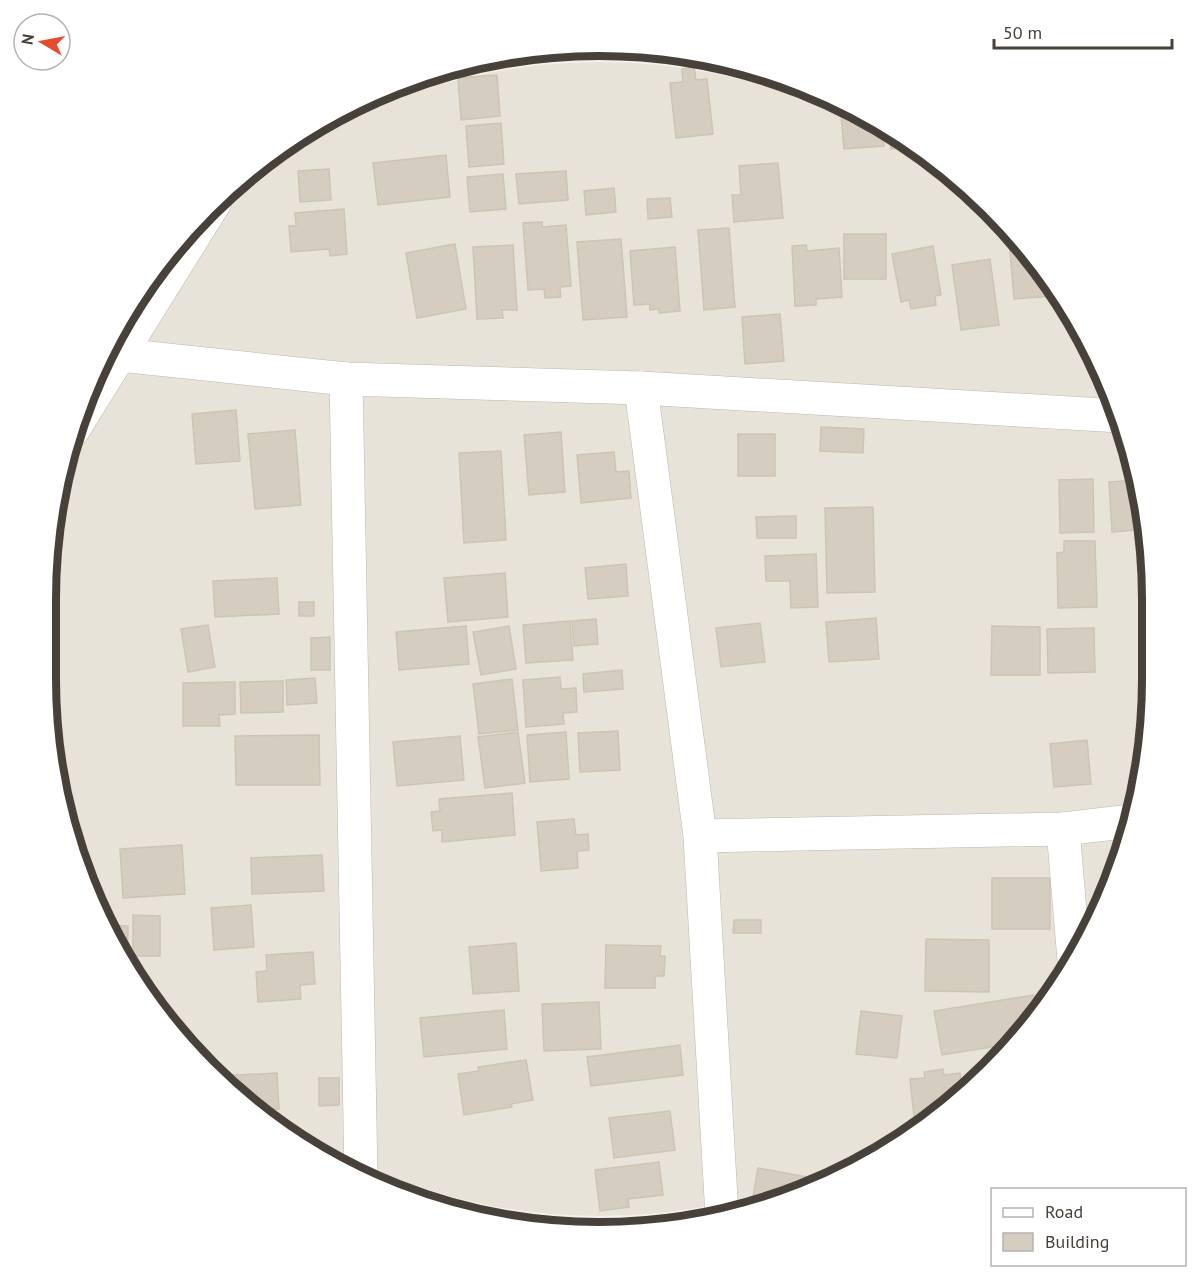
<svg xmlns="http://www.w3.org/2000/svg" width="1198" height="1278" viewBox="0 0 1198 1278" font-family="'PT Sans',sans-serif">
<rect width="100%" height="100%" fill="#f3f1ea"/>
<circle fill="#e7e3d9" cx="600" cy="639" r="577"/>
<g fill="#d4cdc0" stroke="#cec4b4" stroke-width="1.5">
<path d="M694 67 696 80 707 79 713 134 676 138 670 83 683 82 682 69Z"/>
<path d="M497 75 500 116 461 120 458 78Z"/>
<path d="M840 101 882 126 884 146 844 149Z"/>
<path d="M501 123 504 164 469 167 466 126Z"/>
<path d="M889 130 917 147 891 149Z"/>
<path d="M446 155 450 197 378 205 373 163Z"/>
<path d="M778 163 783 218 734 222 732 195H741L739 166Z"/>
<path d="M329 169 331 200 300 202 298 171Z"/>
<path d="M566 171 568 200 519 204 516 174Z"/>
<path d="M503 174 506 209 470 212 467 177Z"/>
<path d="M614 188 616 212 586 215 584 191Z"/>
<path d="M670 198 672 217 648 219 647 199Z"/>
<path d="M344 209 347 254 330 256 329 249 291 252 289 226H296L295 213Z"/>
<path d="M542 222V227L566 225 571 286 560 287 561 297 545 298 544 289 528 290 523 223Z"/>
<path d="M729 228 735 307 704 310 698 230Z"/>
<rect x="844" y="234" width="42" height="45"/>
<path d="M621 239 627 317 583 320 577 242Z"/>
<path d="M1009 240H1020L1053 286 1054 296 1014 299Z"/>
<path d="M455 244 466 309 417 318 406 253Z"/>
<path d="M513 245 517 310H502L503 318 477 319 473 247Z"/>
<path d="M806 245 807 251 839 248 842 297 816 299V305L795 306 792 246Z"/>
<path d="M933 246 941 295 935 296 936 305 911 309 909 300 901 302 892 254Z"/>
<path d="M675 247 680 311 659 313V309L650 310V304L634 305 630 251Z"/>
<path d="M990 259 999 325 961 330 952 265Z"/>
<path d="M1066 304 1079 322 1089 344 1077 347Z"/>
<path d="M780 314 784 361 745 364 742 317Z"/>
<path d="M236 410 240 461 196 464 192 414Z"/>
<path d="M821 427 864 429 863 453 820 451Z"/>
<path d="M295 430 301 505 255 509 248 434Z"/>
<path d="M561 432 565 492 529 495 524 435Z"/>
<rect x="738" y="434" width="37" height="42"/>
<path d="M501 451 506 540 464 543 459 453Z"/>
<path d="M614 452 616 472 629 471 631 498 581 503 577 455Z"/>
<path d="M1093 479 1094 532 1060 533 1059 480Z"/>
<path d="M1137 480 1148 529 1112 532 1109 482Z"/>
<path d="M873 507 875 592 827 593 825 508Z"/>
<path d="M796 516V538H757L756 517Z"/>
<path d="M1064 541H1095L1097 607 1058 608 1057 553 1064 552Z"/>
<path d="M816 554 818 607 791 608 790 581H766L765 556Z"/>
<path d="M626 564 628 596 588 599 585 568Z"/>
<path d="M505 573 508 617 448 622 444 578Z"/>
<path d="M277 578 279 614 215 617 213 581Z"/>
<rect x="299" y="602" width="15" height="14"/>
<path d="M876 618 879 659 829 662 826 622Z"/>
<path d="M596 619 598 644 574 646 572 621Z"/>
<path d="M570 621 573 660 526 663 523 625Z"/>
<path d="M760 623 765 662 721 667 716 628Z"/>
<path d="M208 625 215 667 188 672 181 629Z"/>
<path d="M466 626 469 664 399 670 396 632Z"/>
<path d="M509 626 516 669 481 675 473 632Z"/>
<path d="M992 626 1040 627V675H991Z"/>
<path d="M1094 628 1095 672 1048 673 1047 629Z"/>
<path d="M330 637V670H311V638Z"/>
<path d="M622 670 623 689 584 692 583 674Z"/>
<path d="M560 677 561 689 576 688 577 712 563 713 564 724 526 727 523 680Z"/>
<path d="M315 678 317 703 287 705 286 680Z"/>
<path d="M512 679 518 730 479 734 473 684Z"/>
<path d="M283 681V712L241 713 240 682Z"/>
<path d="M235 682V714L219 715 220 726H183V683Z"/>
<path d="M618 731 620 770 580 772 578 733Z"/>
<path d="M518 732 525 783 485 788 478 737Z"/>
<path d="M566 732 569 779 530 782 527 735Z"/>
<path d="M319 735 320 785H236L235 736Z"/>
<path d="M460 736 464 780 397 786 393 742Z"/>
<path d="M1087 740 1091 784 1054 787 1050 744Z"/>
<path d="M512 793 515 835 442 842V830L433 831 431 812 440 811 439 799Z"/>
<path d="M574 819 576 835 588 834 589 850 577 851 578 868 541 871 537 822Z"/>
<path d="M182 845 185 894 123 898 120 849Z"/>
<path d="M322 855 324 891 252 894 251 858Z"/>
<rect x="992" y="878" width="58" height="51"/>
<path d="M251 905 254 947 214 950 211 908Z"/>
<path d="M133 915 160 916V956H133Z"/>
<path d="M734 920H761V933H733Z"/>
<path d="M103 925 128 926 127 963Z"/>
<path d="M926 939 989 940V992L925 991Z"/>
<path d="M516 943 519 991 473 994 469 947Z"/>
<path d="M606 945 661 946 660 956H665L664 976H655V988H605Z"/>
<path d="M313 952 315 984 300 985 301 999 258 1002 256 972 267 971 266 955Z"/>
<path d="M1034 995 1037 1013 1010 1044 942 1055 934 1011Z"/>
<path d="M599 1002 601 1049 544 1051 542 1004Z"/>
<path d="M504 1010 507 1049 424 1057 420 1018Z"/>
<path d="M861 1011 902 1016 897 1058 856 1054Z"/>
<path d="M680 1045 683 1075 591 1086 587 1057Z"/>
<path d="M526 1060 533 1100 511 1104 512 1107 464 1115 458 1074 479 1071 478 1067Z"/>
<path d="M943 1069 944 1075 960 1073 962 1097 939 1113 914 1116 910 1079 925 1078 924 1072Z"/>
<path d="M277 1073 279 1109 254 1110 234 1096 216 1076Z"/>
<path d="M319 1078H339V1105L319 1106Z"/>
<path d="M670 1111 675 1150 614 1158 609 1118Z"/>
<path d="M927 1122 912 1133 911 1124Z"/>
<path d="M659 1162 663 1195 628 1199 629 1207 600 1211 595 1170Z"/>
<path d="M758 1168 808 1177 806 1191 768 1206 752 1203Z"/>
<path d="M668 1221 669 1228 606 1230V1229Z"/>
</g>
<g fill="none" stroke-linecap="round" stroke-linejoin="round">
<defs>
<g id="minor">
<path d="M120 355 346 379 641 388 1121 416"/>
<path d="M346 379 361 1175"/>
<path d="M641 388 700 836 722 1216"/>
<path d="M73 430 215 202"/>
<path d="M1063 829 1074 960"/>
<path d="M700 836 1063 829 1132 821"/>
</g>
</defs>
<use href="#minor" stroke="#beb8ad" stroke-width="34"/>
<use href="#minor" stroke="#fff" stroke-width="33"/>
</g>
<path d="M0 0H1198V1278H0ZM599 56H599A543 543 0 0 1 1142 599V679A543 543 0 0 1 599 1222H599A543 543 0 0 1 56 679V599A543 543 0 0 1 599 56Z" fill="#fff" fill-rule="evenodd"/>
<path fill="none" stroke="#474139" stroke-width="8" d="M599 56H599A543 543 0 0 1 1142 599V679A543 543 0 0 1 599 1222H599A543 543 0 0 1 56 679V599A543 543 0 0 1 599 56Z"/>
<rect x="991" y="1188" width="195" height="78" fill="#ffffff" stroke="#b5b3b0" stroke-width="1.5"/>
<rect x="1003" y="1208" width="30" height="9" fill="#ffffff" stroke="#b5b3b0" stroke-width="1.5"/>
<text x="1045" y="1218" font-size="18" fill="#474139">Road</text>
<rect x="1003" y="1233" width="30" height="18" fill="#d4cdc0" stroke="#b5b3b0" stroke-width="1.5"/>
<text x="1045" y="1248" font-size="18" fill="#474139">Building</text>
<g transform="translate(42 42) rotate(280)"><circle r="28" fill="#ffffff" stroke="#b5b3b0" stroke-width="1.5"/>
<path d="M0-4.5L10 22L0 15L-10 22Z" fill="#e64c2e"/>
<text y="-9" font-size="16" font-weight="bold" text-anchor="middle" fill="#474139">N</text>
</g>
<path d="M994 39v9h178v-9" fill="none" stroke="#474139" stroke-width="3"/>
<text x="1003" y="39" font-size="18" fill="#474139" stroke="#ffffff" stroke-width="4.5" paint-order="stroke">50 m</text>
</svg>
